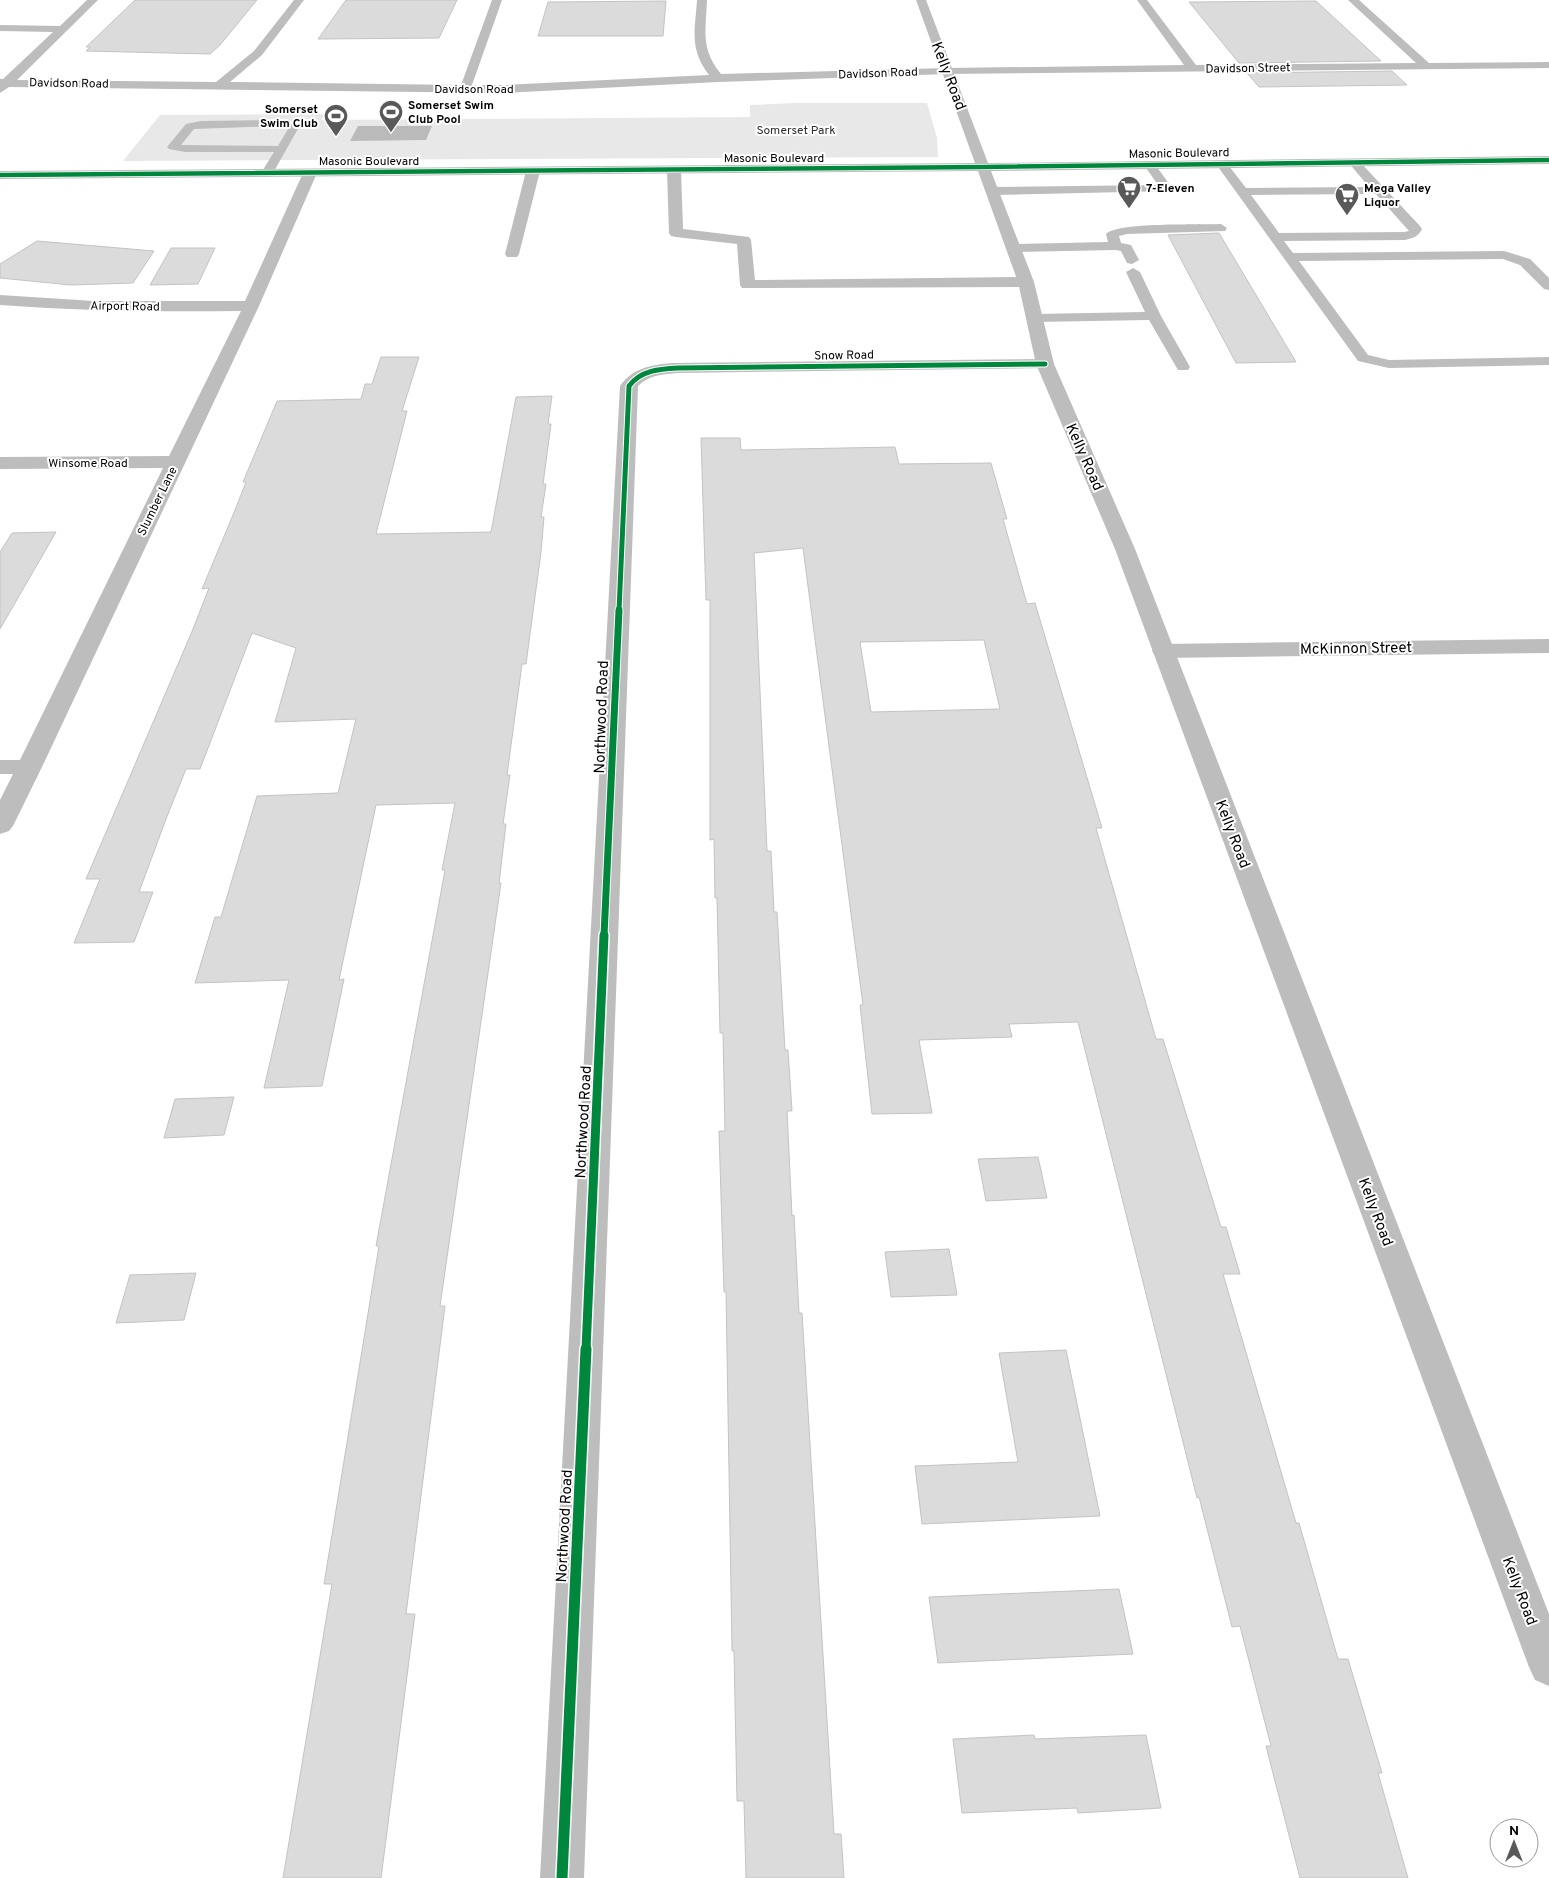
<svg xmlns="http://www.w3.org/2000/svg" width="1549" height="1878" viewBox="0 0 1549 1878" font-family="Overpass,sans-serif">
<rect width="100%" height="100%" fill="#fff"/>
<path fill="#e8e8e8" d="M795 103H927L937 138 938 157 123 161 160 115 324 114 322 120 750 117V105Z"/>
<path fill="#bababa" d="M358 126H432L426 140 350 141Z"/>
<g fill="#dbdbdb" stroke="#c3c3c3" fill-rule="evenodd">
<path d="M135 0H257L220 45 210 54 86 51 90 47H86Z"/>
<path d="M346 0H457L439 38 318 39Z"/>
<path d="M666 1 663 36H538L548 2Z"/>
<path d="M1316 1 1381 61 1239 63 1189 2Z"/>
<path d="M1392 71 1407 85 1259 87 1247 73Z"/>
<path d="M1219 233 1296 362 1236 363 1168 235Z"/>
<path d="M37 241 154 251 133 283 71 285 0 278V264Z"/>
<path d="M171 248H215L198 284 150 285Z"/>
<path d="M381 357H419L402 411H407L376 534 491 532 516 397 552 396 548 424H551L543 484H546L541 517H544L541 552 526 664H522L507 775H510L503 824H506L499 883H501L440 1306H445L406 1614H415L381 1878H283L332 1584H324L379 1246H376L445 870H442L455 803 376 805 339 980 344 979 322 1086 264 1088 289 980 195 983 215 917H221L257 796 338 793 356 719 275 722 296 648 252 633 200 769H186L166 819 139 892H153L134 942 74 943 100 879H86L193 629 209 588 202 589 233 515 246 482H243L277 401 361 399 365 384H372Z"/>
<path d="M701 438H740L741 450 895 447 899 464 991 463 1007 519H1003L1027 604 1035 603 1102 828H1096L1156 1039H1163L1221 1227H1226L1240 1274H1223L1296 1523H1299L1338 1659H1348L1382 1773H1378L1408 1878H1300L1266 1746H1271L1240 1626 1232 1627 1199 1497 1197 1498 1078 1022 1009 1024 1012 1037 919 1040 932 1113 872 1114 860 1005H863L803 548 754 553 767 851H771L774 912H777L785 1050H788L792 1111H787L792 1216 794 1215 799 1313H802L834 1834H841L844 1878H746L744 1801H737L734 1651H732L726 1292H724L719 1131H725L723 1033H720L717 898H715L714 839 710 840V600H706ZM984 640 1000 709 871 712 860 642Z"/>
<path d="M56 532 0 629V552L12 533Z"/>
<path d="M234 1097 224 1135 164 1138 175 1099Z"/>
<path d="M1038 1157 1047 1198 986 1201 978 1159Z"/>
<path d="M949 1249 957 1295 891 1297 885 1252Z"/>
<path d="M196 1273 184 1320 116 1323 130 1275Z"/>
<path d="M1066 1350 1100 1516 922 1524 915 1466 1018 1462 999 1353Z"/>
<path d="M1119 1589 1133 1654 938 1663 929 1597Z"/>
<path d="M1034 1735 1035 1739 1146 1735 1161 1808 1078 1813 1077 1808 962 1813 953 1739Z"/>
</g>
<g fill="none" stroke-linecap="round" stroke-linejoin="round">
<g fill="#bdbdbd" fill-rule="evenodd">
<path d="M279 120 298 125 299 127 273 173 267 177 261 173 274 152H185L169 149 167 147 186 124 201 121ZM279 126 288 129 278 146 181 145 194 129Z"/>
<path d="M1354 159 1358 160 1420 226 1422 229C1418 237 1413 238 1405 240L1284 241 1293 253 1504 251 1530 259 1549 278V290L1544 289 1520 265 1503 259 1299 261 1368 355 1389 360 1549 357V365L1389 368 1358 361 1216 164 1222 161 1226 162 1246 188 1369 187 1348 162ZM1376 194 1409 231 1404 232 1279 233 1251 195Z"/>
<path d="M1150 162 1154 163 1170 185 1172 188 1170 191 993 195 987 191 993 187 1158 185 1144 165Z"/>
<path d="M1221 224 1227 228 1225 231 1127 234 1119 236 1121 243 1131 245 1139 260 1132 264 1127 263 1121 251 1116 250 1013 252 1007 248 1013 244 1108 242 1106 234C1116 222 1201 225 1221 224Z"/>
<path d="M1133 268 1140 272 1161 316 1190 367 1188 370H1178L1149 320 1034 322 1027 318 1034 314 1145 312 1126 272Z"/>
</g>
<g fill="#bdbdbd" fill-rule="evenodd">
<path d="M87 0H98L17 80 216 82 254 51 294 0H304L262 55 230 82 461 85 492 0H502L472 85H503L709 75C689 49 695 31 697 0H707C706 31 700 48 721 74L947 68 1184 65 1137 0H1147L1196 65 1416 63 1348 0H1359L1429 63 1549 62V68L947 74 718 82 503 93 9 87 0 93V79H3L53 32 0 31V25L60 26Z"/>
<path d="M674 166 681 170 683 229 749 237 751 240 755 280 1026 277 1031 279 1034 282 1031 285 1026 287 742 288 740 285 737 244 676 237 671 236 669 233 667 170Z"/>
<path d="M533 167 540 171 519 254 517 257H507L505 254 526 171Z"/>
<path d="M310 169 317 173 259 306 42 767 13 826 9 831 0 834V800L13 774H0V760H20L163 468 0 469V457L169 456 241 311C160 312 80 311 0 305V295L94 301H245L303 173Z"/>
<path d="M1045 359 1051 360 1054 364 1051 368 678 373C663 374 649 375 638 386L584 1878H540L620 386C633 368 651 365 672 363Z"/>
<path d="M1549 639V653L1163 658 1155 656 1152 651 1155 646 1163 644Z"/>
</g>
<path fill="#bdbdbd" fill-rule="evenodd" d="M916 0H926L988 163 1549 156V164L991 171 1034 282 1054 364 1135 549 1549 1614V1686L1535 1680 1529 1667 1115 549 1036 364 1018 282 978 171 0 179V171L975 163Z"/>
<defs>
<path id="cycleway-far4" d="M0 175 984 167 1549 160"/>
<path id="cycleway-far3" d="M619 611 629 386C641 370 660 369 678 368L1045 364"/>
<path id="cycleway-far2" d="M604 936 619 610"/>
<path id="cycleway-far1" d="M586 1350 604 935"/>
<path id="cycleway" d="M562 1878 586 1349"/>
</defs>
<use href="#cycleway-far4" stroke="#fff" stroke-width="6"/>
<use href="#cycleway-far3" stroke="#fff" stroke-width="7"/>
<use href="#cycleway-far2" stroke="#fff" stroke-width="9"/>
<use href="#cycleway-far1" stroke="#fff" stroke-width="12"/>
<use href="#cycleway" stroke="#fff" stroke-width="14"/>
<use href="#cycleway-far4" stroke="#00873e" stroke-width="4.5"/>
<use href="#cycleway-far3" stroke="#00873e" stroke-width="5"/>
<use href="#cycleway-far2" stroke="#00873e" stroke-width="7"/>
<use href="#cycleway-far1" stroke="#00873e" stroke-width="9"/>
<use href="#cycleway" stroke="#00873e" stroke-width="11"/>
</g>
<defs>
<symbol id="stadium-pin" viewBox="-11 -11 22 30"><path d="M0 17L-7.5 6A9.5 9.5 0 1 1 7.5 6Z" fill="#595959" stroke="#fff"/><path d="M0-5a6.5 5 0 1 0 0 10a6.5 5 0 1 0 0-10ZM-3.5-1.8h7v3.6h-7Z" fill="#fff"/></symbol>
<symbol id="supermarket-pin" viewBox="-11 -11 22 30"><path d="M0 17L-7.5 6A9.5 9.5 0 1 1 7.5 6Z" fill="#595959" stroke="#fff"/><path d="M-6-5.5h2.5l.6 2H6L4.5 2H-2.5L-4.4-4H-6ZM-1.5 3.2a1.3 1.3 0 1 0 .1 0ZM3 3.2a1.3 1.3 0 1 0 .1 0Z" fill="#fff"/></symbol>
</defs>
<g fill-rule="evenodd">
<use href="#stadium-pin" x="377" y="98" width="28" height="38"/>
<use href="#stadium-pin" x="322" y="102" width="28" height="38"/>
<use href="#supermarket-pin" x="1115" y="174" width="28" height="38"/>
<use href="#supermarket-pin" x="1333" y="181" width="28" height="38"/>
</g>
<g text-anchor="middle" stroke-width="4" stroke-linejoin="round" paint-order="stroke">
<g font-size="12" fill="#000" stroke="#fff">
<text transform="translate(1248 68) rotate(-1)" y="4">Davidson Street</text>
<text transform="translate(878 73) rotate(-2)" y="4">Davidson Road</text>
<text transform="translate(69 83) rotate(1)" y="4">Davidson Road</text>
<text x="474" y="93">Davidson Road</text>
<text transform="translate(1179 153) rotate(-1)" y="4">Masonic Boulevard</text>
<text x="774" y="162">Masonic Boulevard</text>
<text x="369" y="165">Masonic Boulevard</text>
<text transform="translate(125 306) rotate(1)" y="4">Airport Road</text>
<text transform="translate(844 355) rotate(-1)" y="4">Snow Road</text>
<text x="88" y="467">Winsome Road</text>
<text transform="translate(157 501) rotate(-64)" y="4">Slumber Lane</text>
</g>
<g font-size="12" font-weight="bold" fill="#000" stroke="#fff" text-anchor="start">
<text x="408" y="109">Somerset Swim<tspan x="408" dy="14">Club Pool</tspan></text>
<text x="318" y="113" text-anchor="end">Somerset<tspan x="318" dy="14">Swim Club</tspan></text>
<text x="1146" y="192">7-Eleven</text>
<text x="1364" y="192">Mega Valley<tspan x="1364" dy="14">Liquor</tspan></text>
</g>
<g font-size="12" fill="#2c2c2c" stroke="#fff">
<text x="796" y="134">Somerset Park</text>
</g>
<g font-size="15" fill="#000" stroke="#fff">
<text transform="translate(949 76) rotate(69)" y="5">Kelly Road</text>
<text transform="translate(1085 457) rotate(66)" y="5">Kelly Road</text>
<text transform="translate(1356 648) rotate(-1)" y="5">McKinnon Street</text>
<text transform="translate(601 717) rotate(-88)" y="5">Northwood Road</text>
<text transform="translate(1233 834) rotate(69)" y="5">Kelly Road</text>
<text transform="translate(583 1122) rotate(-87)" y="5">Northwood Road</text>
<text transform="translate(1376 1212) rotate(69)" y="5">Kelly Road</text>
<text transform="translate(564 1526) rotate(-87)" y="5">Northwood Road</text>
<text transform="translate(1520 1591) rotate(69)" y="5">Kelly Road</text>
</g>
</g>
<g transform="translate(1514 1843)"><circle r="24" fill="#ffffff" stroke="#999999"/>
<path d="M0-4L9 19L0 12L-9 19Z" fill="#595959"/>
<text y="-8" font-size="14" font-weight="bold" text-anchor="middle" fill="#000000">N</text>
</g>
</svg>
